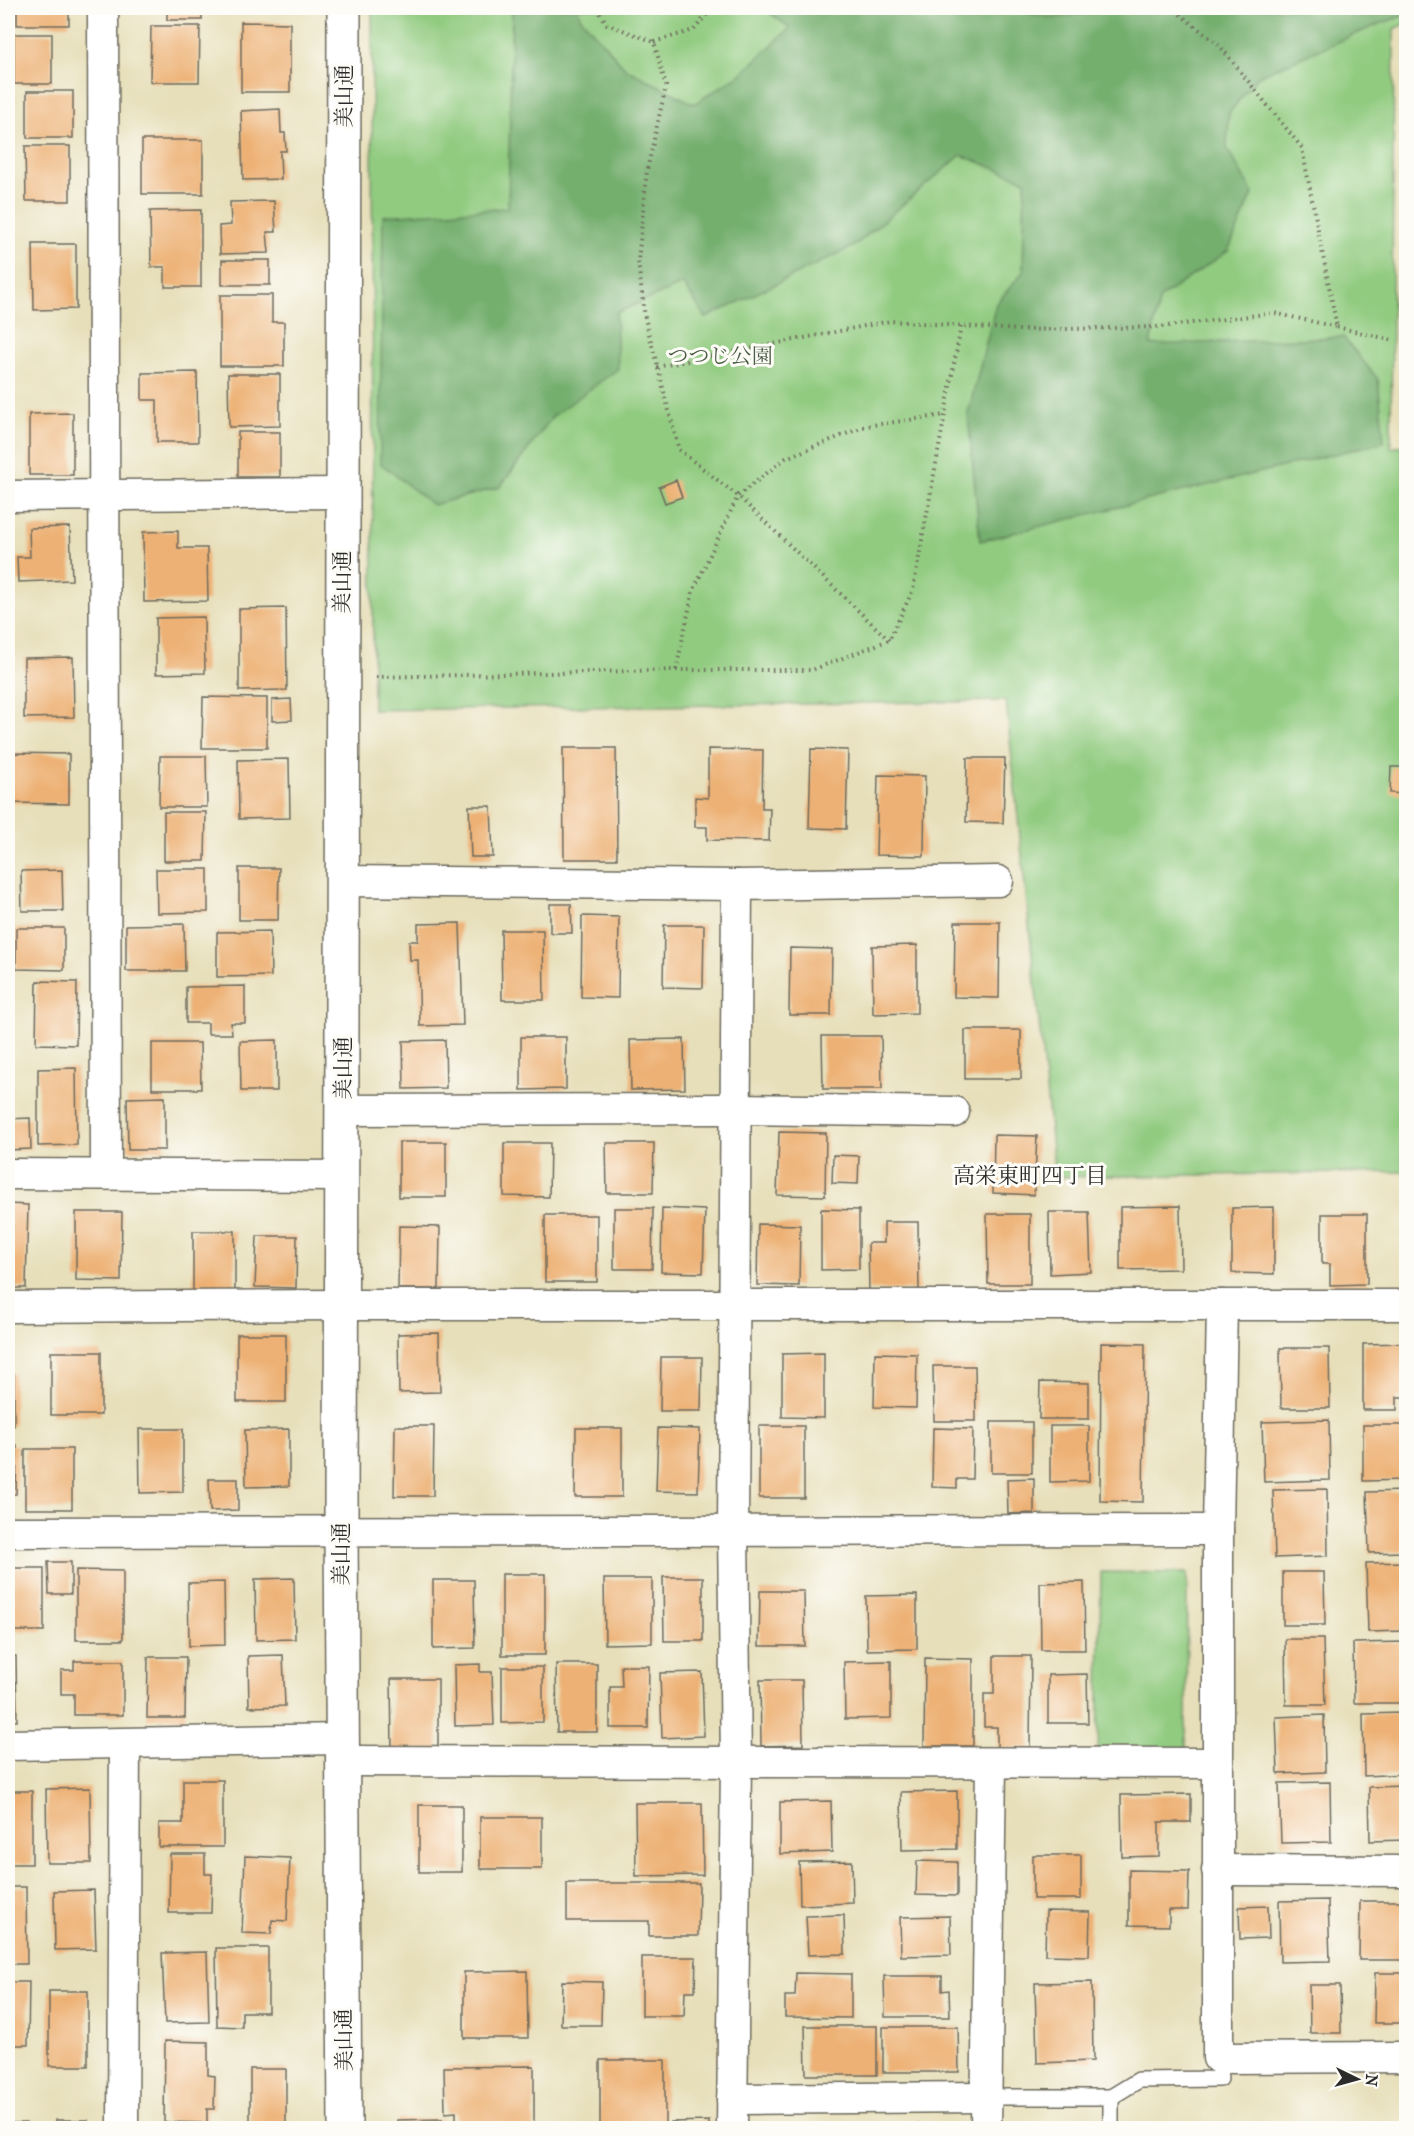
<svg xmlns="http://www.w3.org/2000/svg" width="1414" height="2136" viewBox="0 0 1414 2136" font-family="'IM FELL French Canon','Noto Serif JP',serif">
<rect width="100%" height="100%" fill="#fdfcf7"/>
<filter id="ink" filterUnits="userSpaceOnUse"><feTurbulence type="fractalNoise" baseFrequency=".0167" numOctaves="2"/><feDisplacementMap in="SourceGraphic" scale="12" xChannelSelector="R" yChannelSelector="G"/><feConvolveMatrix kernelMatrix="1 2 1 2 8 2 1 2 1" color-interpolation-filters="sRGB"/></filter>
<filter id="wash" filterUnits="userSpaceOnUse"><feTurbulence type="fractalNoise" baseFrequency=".008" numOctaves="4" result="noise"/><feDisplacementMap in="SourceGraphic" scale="24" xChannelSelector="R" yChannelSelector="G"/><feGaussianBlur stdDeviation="1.35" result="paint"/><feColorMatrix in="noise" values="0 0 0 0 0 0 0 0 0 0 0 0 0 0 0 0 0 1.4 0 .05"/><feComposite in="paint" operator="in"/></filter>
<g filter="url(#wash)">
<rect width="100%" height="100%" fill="#e7dfba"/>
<g fill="#91cb80" stroke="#5e7b56" stroke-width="1.5">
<path d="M372 8H1406V24L1394 29 1391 448 1406 445V1172L1055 1177 1006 701 373 710Z"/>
<path d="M1101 1572 1187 1573 1186 1752H1098Z"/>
</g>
<path fill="#74af6e" stroke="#506d4c" stroke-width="1.5" d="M512 8H577L581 18 626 69 694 104 741 74 790 28 763 8H1008L1053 18 1129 8H1406V15L1379 24 1258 76 1229 113 1227 148 1253 194 1228 251 1160 298 1150 345 1343 337 1378 379 1384 442 980 541 968 414 996 304 1023 272 1025 180 961 155 854 246 706 318 683 284 616 313 618 369 553 416 500 487 433 505 380 463 383 216 508 208Z"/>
<g id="blocks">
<g fill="#edb174">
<rect x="17" y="8" width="52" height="17"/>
<rect x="167" y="8" width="35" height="12"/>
<path d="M241 22 290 23V92H241Z"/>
<path d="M151 26H200L199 82H150Z"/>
<rect x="14" y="34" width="38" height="50"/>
<rect x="27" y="91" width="46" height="47"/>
<path d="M280 109 281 133H285L286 151H280L281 179 243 180 241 111Z"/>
<rect x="142" y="140" width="61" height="54"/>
<path d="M25 146H70V201H26Z"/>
<path d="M274 201 276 232H267L269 253 220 254 219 226 231 225 230 202Z"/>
<path d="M201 210V287H165V267H151L150 211Z"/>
<path d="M33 244H76V309L34 310Z"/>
<rect x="222" y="260" width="48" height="25"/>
<path d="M220 295H272V322H284V366H220Z"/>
<path d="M197 372 198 442H157V400H142V373Z"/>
<path d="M228 374H280V426L229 427Z"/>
<path d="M73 413V475H29V414Z"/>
<rect x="238" y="432" width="42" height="45"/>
<path d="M676 480 682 497 665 503 659 487Z"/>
<path d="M70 527 72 580 18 582 17 557H30L29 528Z"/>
<path d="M178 531V548H207L208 601 144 602 143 532Z"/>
<path d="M286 608 287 690 239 691V609Z"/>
<path d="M204 617 205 673 156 674V618Z"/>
<path d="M73 657 74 717 24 718V658Z"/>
<path d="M203 697 267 698V748H202Z"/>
<path d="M291 699 292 720 272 721V700Z"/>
<path d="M563 748H616L617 859H564Z"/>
<path d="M708 749 763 750 762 808H770L769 841 707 840V827H695V797L708 798Z"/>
<path d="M811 749 848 750 846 829 809 828Z"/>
<path d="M10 753 69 754V804L10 803Z"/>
<path d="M160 756H206L207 807H159Z"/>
<path d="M967 758H1005L1003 823 966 822Z"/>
<path d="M289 759 290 818 239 819 238 760Z"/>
<path d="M1391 767H1406V794L1390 793Z"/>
<path d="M878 775 925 776 924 856 876 855Z"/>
<path d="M469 806H491L493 857H471Z"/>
<path d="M164 812H206L205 861H164Z"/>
<path d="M239 868H279L278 920H239Z"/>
<path d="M156 869H208V912L157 913Z"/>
<path d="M62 870 63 911H22L21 871Z"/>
<path d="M550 904H571L572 933H550Z"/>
<path d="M582 916 619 917 618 998 581 997Z"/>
<path d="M955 922H1000L999 998 954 997Z"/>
<path d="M460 923 463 1025 420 1026 418 960H410L409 941H418V924Z"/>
<path d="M184 924 185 971H126V925Z"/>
<path d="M664 925H704L703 988 663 987Z"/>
<path d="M16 928H64V970L16 969Z"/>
<path d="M501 930H543L544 1000H502Z"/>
<path d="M270 931 271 976 217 977V932Z"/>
<path d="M917 945V1013L873 1014 872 946Z"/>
<path d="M790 948 832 949 831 1015H789Z"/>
<path d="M37 981 77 982 76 1045 36 1044Z"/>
<path d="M245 986V1023H231L232 1034H208V1023H186V987Z"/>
<rect x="965" y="1030" width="56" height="49"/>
<path d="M822 1036H881L882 1089H823Z"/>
<path d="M521 1037H566V1089L521 1090Z"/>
<path d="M684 1039 685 1089 631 1090 630 1040Z"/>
<path d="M277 1040V1091H241L240 1041Z"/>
<path d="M445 1040 446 1088 404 1089 403 1041Z"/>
<path d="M152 1043H200L201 1089H152Z"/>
<path d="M76 1068 77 1145 38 1146V1069Z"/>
<path d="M165 1097V1150H128L127 1098Z"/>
<path d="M30 1118 31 1149 8 1150V1119Z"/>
<path d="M779 1132 826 1133 825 1196 777 1195Z"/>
<path d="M994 1135 1037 1136 1034 1195 993 1193Z"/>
<rect x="399" y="1142" width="47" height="55"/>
<path d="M504 1143H550L549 1197 504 1196Z"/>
<path d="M606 1143H654L653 1193H607Z"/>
<path d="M833 1155 859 1156 858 1184 832 1183Z"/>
<path d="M8 1204 28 1205 26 1288H8Z"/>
<path d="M1180 1206 1181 1269 1120 1270V1207Z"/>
<path d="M1274 1207V1274L1232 1273V1208Z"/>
<path d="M614 1208H653L652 1269H614Z"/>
<path d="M662 1208 705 1210 703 1273 661 1272Z"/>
<path d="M821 1209 859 1210V1269L821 1270Z"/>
<path d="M76 1212H122L121 1281 76 1280Z"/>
<path d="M1049 1212H1089L1091 1272 1050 1274Z"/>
<path d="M987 1214H1030V1284H988Z"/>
<path d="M1322 1214H1367V1284L1330 1285V1264H1322Z"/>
<rect x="545" y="1215" width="52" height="67"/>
<path d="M884 1222H918L919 1290H869L868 1243H884Z"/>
<path d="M758 1224 800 1225 799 1286 757 1285Z"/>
<path d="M399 1226 440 1227 439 1289H398Z"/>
<rect x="193" y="1231" width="42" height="60"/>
<path d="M257 1236H297L296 1288 255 1287Z"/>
<path d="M439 1333 440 1392 399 1393 398 1334Z"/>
<rect x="237" y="1334" width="49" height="68"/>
<path d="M1101 1343 1145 1344 1143 1502 1100 1501Z"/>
<path d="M1406 1343V1397H1397V1410H1363V1344Z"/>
<path d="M1280 1348H1329L1330 1408H1281Z"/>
<rect x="51" y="1352" width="50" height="63"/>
<path d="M824 1353V1418L782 1417V1354Z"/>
<path d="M875 1353 917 1354 916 1408 874 1407Z"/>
<path d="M661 1357H702L701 1411H660Z"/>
<path d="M933 1366H975L976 1421H934Z"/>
<rect x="8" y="1374" width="6" height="52"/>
<path d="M1040 1382 1089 1383V1419H1039Z"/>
<path d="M1329 1420 1330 1480 1264 1482 1262 1422Z"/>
<rect x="991" y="1422" width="41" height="51"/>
<path d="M1363 1425H1406V1480L1363 1481Z"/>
<path d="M395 1426H434L433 1496H394Z"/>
<rect x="759" y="1426" width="45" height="72"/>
<path d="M1050 1426H1089V1481L1050 1482Z"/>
<path d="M576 1428H622V1497H575Z"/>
<path d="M658 1428 700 1429 698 1492 656 1491Z"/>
<path d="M933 1428 973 1429 972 1479H957V1488L932 1487Z"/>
<path d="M139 1429H183V1492L140 1493Z"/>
<path d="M289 1429V1486L246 1487 245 1430Z"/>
<path d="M8 1445H17L16 1494H8Z"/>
<rect x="25" y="1449" width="47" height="60"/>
<path d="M1034 1478V1513L1008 1514 1007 1479Z"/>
<path d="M209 1479H238V1510L210 1511Z"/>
<path d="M1327 1489 1328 1556 1275 1558 1273 1490Z"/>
<path d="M1406 1491V1539H1403V1552L1369 1553 1367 1492Z"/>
<path d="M48 1562H71V1594H49Z"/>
<path d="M1406 1562V1631L1368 1632 1366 1563Z"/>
<rect x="8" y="1568" width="36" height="63"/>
<path d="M76 1570 123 1571V1640H76Z"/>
<path d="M1283 1572H1324L1325 1625H1283Z"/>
<rect x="502" y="1574" width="43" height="81"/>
<path d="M663 1577H703V1641H664Z"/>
<path d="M294 1578 295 1639 256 1640 255 1579Z"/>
<path d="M604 1579H652V1643L605 1644Z"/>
<path d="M433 1580H474L475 1648 433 1649Z"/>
<path d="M224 1582 225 1645 189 1646 188 1583Z"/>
<path d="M1084 1582 1085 1650H1041L1040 1583Z"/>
<path d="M760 1591H804L805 1646H759Z"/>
<path d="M917 1595V1649L867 1650 866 1596Z"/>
<path d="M1285 1639H1323L1325 1705H1286Z"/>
<path d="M1406 1642V1703H1354L1353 1643Z"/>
<path d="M283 1655 285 1706 249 1707 248 1656Z"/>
<path d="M8 1656H16L17 1721H8Z"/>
<path d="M994 1656H1031L1030 1748H997V1727H984V1694H994Z"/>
<path d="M148 1657H186L185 1718H147Z"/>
<path d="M925 1658 973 1659V1746H924Z"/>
<path d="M74 1661H123V1715H74V1694H61V1670H74Z"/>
<path d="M891 1661V1718L845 1719 844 1662Z"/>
<path d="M480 1664V1672H492L494 1725 455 1726 454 1665Z"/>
<path d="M556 1664H597V1732H557Z"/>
<path d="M621 1666H649L648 1728H610V1687H622Z"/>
<path d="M502 1667H543V1722L502 1723Z"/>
<path d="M702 1672 704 1736 662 1738 660 1673Z"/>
<path d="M1087 1674 1088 1723H1048V1675Z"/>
<path d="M391 1679H438V1750H392Z"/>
<path d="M760 1680H802L803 1745 761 1746Z"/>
<path d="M1403 1713 1405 1774 1364 1776 1363 1714Z"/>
<path d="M1324 1715 1325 1772 1278 1774 1276 1717Z"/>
<path d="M183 1780H223V1847H159V1823H183Z"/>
<path d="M1330 1782 1331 1842 1281 1843 1279 1783Z"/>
<path d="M1406 1786V1840L1370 1841 1369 1787Z"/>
<path d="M90 1788 91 1863H47L46 1789Z"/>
<rect x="8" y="1791" width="24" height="73"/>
<path d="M957 1791V1849L902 1850 901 1792Z"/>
<path d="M1191 1794V1822H1159V1856L1122 1857 1121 1795Z"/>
<path d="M831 1801 832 1852 780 1854V1802Z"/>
<path d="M635 1803H702L703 1875 636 1876Z"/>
<rect x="419" y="1805" width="43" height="67"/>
<rect x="480" y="1817" width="62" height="52"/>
<path d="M170 1854H205V1874H212L211 1913H169Z"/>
<rect x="1033" y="1855" width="48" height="44"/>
<path d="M245 1856 290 1858 287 1921 272 1920 271 1934 242 1933Z"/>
<path d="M852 1861 853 1903 800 1905 799 1862Z"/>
<path d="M917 1861 957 1862V1896L916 1895Z"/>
<path d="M1129 1870 1189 1871 1188 1910H1169V1926L1129 1925Z"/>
<path d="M567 1883H699L698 1936H649V1921H567Z"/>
<path d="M8 1887H26L27 1964H8Z"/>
<path d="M94 1890 96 1949 55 1950 54 1891Z"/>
<path d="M1328 1900 1330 1961 1280 1962 1279 1901Z"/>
<path d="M1360 1901H1406V1960H1359Z"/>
<path d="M1268 1906 1269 1938 1240 1939 1239 1907Z"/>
<path d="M1046 1911 1090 1912 1089 1956 1045 1955Z"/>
<path d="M844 1915 845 1954 808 1955 806 1916Z"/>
<path d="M950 1916 951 1955 901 1956 900 1917Z"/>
<path d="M216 1948H268V2012H242V2027L217 2026Z"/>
<path d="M207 1952 209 2022 165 2023 162 1953Z"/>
<path d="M642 1957H696L695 1991H685L684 2016H642Z"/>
<path d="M527 1971 528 2038H464V1972Z"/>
<path d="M796 1973 851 1974V2018L785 2017V1996H795Z"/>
<path d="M1375 1973H1406V2023H1374Z"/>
<path d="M884 1976H942V1991L949 1990 950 2017H885Z"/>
<path d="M562 1981 602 1982 601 2025H561Z"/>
<path d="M8 1982H29L28 2045H8Z"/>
<path d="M1092 1982 1093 2061 1037 2063 1035 1983Z"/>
<path d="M1309 1985H1340L1341 2033H1310Z"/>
<rect x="49" y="1991" width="39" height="75"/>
<path d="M805 2026H877V2075H806Z"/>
<path d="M883 2027H958L959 2072H883Z"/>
<path d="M165 2041 208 2042V2075L215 2076 214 2109H207V2123L164 2122Z"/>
<rect x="600" y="2060" width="65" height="68"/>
<path d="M534 2066V2128H456V2112L445 2113 444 2067Z"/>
<rect x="250" y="2069" width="36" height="57"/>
<path d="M442 2119V2128H397V2120Z"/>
<rect x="56" y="2120" width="32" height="8"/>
<path d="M709 2121V2128H671V2122Z"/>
<rect x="8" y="2123" width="18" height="5"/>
<rect x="917" y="2124" width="36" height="4"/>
</g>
</g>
</g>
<g filter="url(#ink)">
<use href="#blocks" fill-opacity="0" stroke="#6d6a5d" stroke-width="1.5"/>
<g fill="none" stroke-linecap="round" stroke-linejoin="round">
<defs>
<g id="service">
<path d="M986 2097H1111V2128"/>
<path d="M1111 2097 1139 2080 1220 2079 1218 2058"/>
</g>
<g id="minor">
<path d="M103 8 106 1174"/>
<path d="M8 496 342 493"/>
<path d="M343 881 737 885 998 881"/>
<path d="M343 1110 737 1109 954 1112"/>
<path d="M8 1174 342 1176"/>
<path d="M1222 1305 1218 1530V2058L1406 2057"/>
<path d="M8 1307 341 1305H1406"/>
<path d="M8 1532 1218 1530"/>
<path d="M8 1745 341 1739"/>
<path d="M342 1761 1218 1763"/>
<path d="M1217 1870 1406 1871"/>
<path d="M732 2099 986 2097"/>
<path d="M123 2128 125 1744"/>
<path d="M732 2128 736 1761 733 1532 737 885"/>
<path d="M986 2128 991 1763"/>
</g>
<path id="tertiary" d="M344 8 341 1530 345 2128"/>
</defs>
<use href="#service" stroke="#6d6a5d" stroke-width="18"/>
<use href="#minor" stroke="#6d6a5d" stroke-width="33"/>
<use href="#tertiary" stroke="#6d6a5d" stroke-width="36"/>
<g stroke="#6d6a5d" stroke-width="4" stroke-dasharray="1.5 4.5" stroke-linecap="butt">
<path d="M597 8 607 24 654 42 666 86 647 170 638 262 645 318 679 450 738 496 889 640"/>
<path d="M654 42 694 30 712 8"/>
<path d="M1337 327 1392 340"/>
<path d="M657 367 890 321 1020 330 1159 327 1274 313 1337 327 1302 148 1219 45 1172 8"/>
<path d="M676 670 693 591 738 496 786 458 866 426 945 415"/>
<path d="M376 677 676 670H812L889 640 913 590 961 326"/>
</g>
<use href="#service" stroke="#fff" stroke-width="15"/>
<use href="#minor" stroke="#fff" stroke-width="30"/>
<use href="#tertiary" stroke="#fff" stroke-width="33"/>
</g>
</g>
<g text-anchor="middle" stroke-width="6" stroke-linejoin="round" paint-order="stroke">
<g font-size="21" fill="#2b2b2b" stroke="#fdfcf7">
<text transform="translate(344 96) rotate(-90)" y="7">美山通</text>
<text transform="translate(342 582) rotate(-90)" y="7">美山通</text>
<text transform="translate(343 1068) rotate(-90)" y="7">美山通</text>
<text transform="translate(341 1554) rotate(-90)" y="7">美山通</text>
<text transform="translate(344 2040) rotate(-91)" y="7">美山通</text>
</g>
<g font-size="21" fill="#4a5b44" stroke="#fdfcf7">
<text x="720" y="363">つつじ公園</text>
</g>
<g font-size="22" fill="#2b2b2b" stroke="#fdfcf7">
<text x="1030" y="1183">高栄東町四丁目</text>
</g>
</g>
<rect width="1414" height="2136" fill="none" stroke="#fdfcf7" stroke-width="30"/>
<g transform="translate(1357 2079) rotate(95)" stroke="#fdfcf7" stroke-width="4.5" paint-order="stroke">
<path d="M0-4.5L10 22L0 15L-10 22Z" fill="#2b2b2b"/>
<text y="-9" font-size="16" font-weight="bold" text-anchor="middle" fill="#2b2b2b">N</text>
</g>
</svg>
